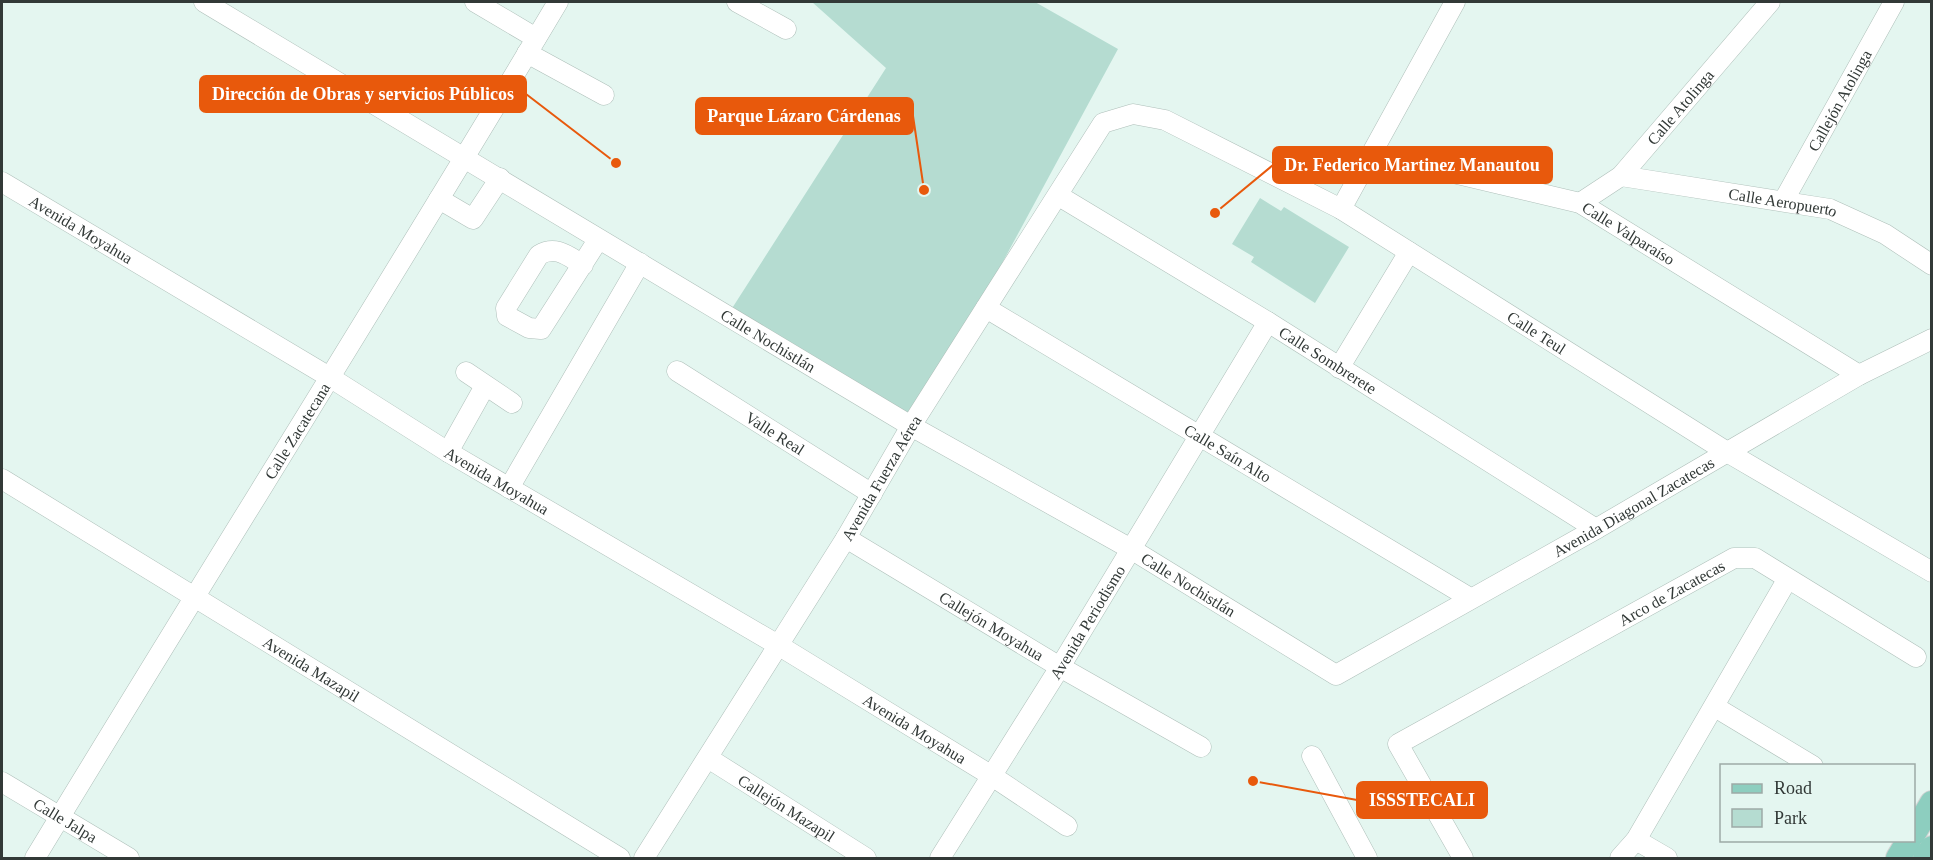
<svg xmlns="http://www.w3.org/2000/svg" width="1933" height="860" viewBox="0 0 1933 860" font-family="'Times New Roman',serif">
<rect width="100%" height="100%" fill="#e4f6f0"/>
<g fill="#b5dcd1">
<path d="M812 2H1035L1118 49 915 424 729 313 886 68Z"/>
<path d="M1260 198 1281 211 1284 207 1349 247 1315 303 1251 262 1254 257 1232 244Z"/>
</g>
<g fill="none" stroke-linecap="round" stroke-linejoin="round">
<defs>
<g id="minor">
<path id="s1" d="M204 2 911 426 1131 549 1336 675 1596 529 1859 375 1932 339"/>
<path d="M475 2 536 38"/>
<path d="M737 2 786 29"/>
<path d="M527 53 604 95"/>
<path id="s2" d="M1373 154 1580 203 1859 375"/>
<path id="s3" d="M1621 176 1830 209 1885 234 1932 265"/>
<path id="s4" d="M2 182 331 378 448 452 778 645 992 776 1067 826"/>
<path id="s5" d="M1059 196 1268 322 1596 529"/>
<path d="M439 199 473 219 500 178"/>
<path id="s6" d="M1784 200 1894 2"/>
<path id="s7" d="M1580 203 1621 176 1770 2"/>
<path d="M1341 209 1455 2"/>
<path d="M583 265C568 256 556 245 539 255L506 308 507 316 529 328 541 329 598 240"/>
<path id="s8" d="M986 308 1470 598"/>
<path d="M1339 368 1409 252"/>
<path id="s9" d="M677 371 872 494"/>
<path d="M466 372 512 403"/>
<path d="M448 452 485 386"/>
<path id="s10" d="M2 479 620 858"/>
<path d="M509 488 640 263"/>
<path id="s11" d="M846 538 1060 667 1201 747"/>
<path d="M1715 707 1813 766"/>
<path d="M1312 756 1367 858"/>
<path id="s12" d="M708 758 866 858"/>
<path id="s13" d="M2 782 129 858"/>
<path d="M1636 840 1667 858"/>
<path id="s14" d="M35 858C208 572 387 289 558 2"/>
<path id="s15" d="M644 858 846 538 911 426 1103 123 1133 114 1165 120 1341 209 1727 452 1932 572"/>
<path id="s16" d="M940 858 1060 667 1268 322"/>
<path id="s17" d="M1463 858 1398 744 1734 558H1755L1916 657"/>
<path d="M1620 858 1636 840 1787 580"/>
</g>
<g id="major">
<path d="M1914 833 1932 803"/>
<path d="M1898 858 1909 840"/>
<path d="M1925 858 1932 848"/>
</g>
</defs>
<use href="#minor" stroke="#aebfb9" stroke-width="21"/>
<use href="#major" stroke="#d2d3d3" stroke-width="26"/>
<use href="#minor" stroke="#fff" stroke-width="20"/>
<use href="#major" stroke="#8dcebf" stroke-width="24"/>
</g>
<g text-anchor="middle" stroke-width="6" stroke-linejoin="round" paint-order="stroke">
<g font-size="16" fill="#323937" stroke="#e4f6f0">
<text dy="6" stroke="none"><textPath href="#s6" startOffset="114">Callejón Atolinga</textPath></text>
<text dy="6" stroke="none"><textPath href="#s7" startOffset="140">Calle Atolinga</textPath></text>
<text dy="6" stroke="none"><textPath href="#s3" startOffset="164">Calle Aeropuerto</textPath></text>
<text dy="6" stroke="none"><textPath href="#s4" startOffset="92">Avenida Moyahua</textPath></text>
<text dy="6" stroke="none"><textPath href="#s2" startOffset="270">Calle Valparaíso</textPath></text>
<text dy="6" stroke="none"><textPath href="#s15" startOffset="1359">Calle Teul</textPath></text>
<text dy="6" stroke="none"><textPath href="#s1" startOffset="658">Calle Nochistlán</textPath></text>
<text dy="6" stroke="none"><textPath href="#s5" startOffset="315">Calle Sombrerete</textPath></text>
<text dy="6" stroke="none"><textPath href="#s14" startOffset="501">Calle Zacatecana</textPath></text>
<text dy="6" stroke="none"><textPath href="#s9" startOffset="116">Valle Real</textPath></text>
<text dy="6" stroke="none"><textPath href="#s8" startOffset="282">Calle Saín Alto</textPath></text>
<text dy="6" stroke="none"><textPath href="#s15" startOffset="448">Avenida Fuerza Aérea</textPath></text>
<text dy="6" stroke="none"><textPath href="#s4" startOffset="578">Avenida Moyahua</textPath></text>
<text dy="6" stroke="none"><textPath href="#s1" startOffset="1659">Avenida Diagonal Zacatecas</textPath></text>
<text dy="6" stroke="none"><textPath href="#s1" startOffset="1144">Calle Nochistlán</textPath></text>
<text dy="6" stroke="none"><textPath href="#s17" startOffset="444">Arco de Zacatecas</textPath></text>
<text dy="6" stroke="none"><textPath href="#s16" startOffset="278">Avenida Periodismo</textPath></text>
<text dy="6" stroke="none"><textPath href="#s11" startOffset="170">Callejón Moyahua</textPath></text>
<text dy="6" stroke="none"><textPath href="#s10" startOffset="363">Avenida Mazapil</textPath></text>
<text dy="6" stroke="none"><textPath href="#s4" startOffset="1064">Avenida Moyahua</textPath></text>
<text dy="6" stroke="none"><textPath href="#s12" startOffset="93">Callejón Mazapil</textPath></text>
<text dy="6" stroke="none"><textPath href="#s13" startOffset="74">Calle Jalpa</textPath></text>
</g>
</g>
<path fill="none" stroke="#e8590c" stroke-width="2" d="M616 163L526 94M924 190L913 116M1215 213L1273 165M1253 781L1357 800"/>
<g fill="#e8590c" stroke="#e4f6f0" stroke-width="2">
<circle cx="616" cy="163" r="6"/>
<circle cx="924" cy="190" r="6"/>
<circle cx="1215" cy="213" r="6"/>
<circle cx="1253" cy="781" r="6"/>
</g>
<g fill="#e8590c" stroke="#e8590c" stroke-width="2">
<rect x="200" y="76" width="326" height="36" rx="6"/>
<rect x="696" y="98" width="217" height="36" rx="6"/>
<rect x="1273" y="147" width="279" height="36" rx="6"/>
<rect x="1357" y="782" width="130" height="36" rx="6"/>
</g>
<g font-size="18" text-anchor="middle" font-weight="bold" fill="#fff">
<text x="363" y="100">Dirección de Obras y servicios Públicos</text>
<text x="804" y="122">Parque Lázaro Cárdenas</text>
<text x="1412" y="171">Dr. Federico Martinez Manautou</text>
<text x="1422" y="806">ISSSTECALI</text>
</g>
<rect width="1933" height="860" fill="none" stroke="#323937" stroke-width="6"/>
<rect x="1720" y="764" width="195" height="78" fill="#e4f6f0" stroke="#9daaa6" stroke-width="1.5"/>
<rect x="1732" y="784" width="30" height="9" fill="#8dcebf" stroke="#9daaa6" stroke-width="1.5"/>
<text x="1774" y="794" font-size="18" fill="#323937">Road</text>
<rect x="1732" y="809" width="30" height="18" fill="#b5dcd1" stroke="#9daaa6" stroke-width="1.5"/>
<text x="1774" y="824" font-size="18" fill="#323937">Park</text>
</svg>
